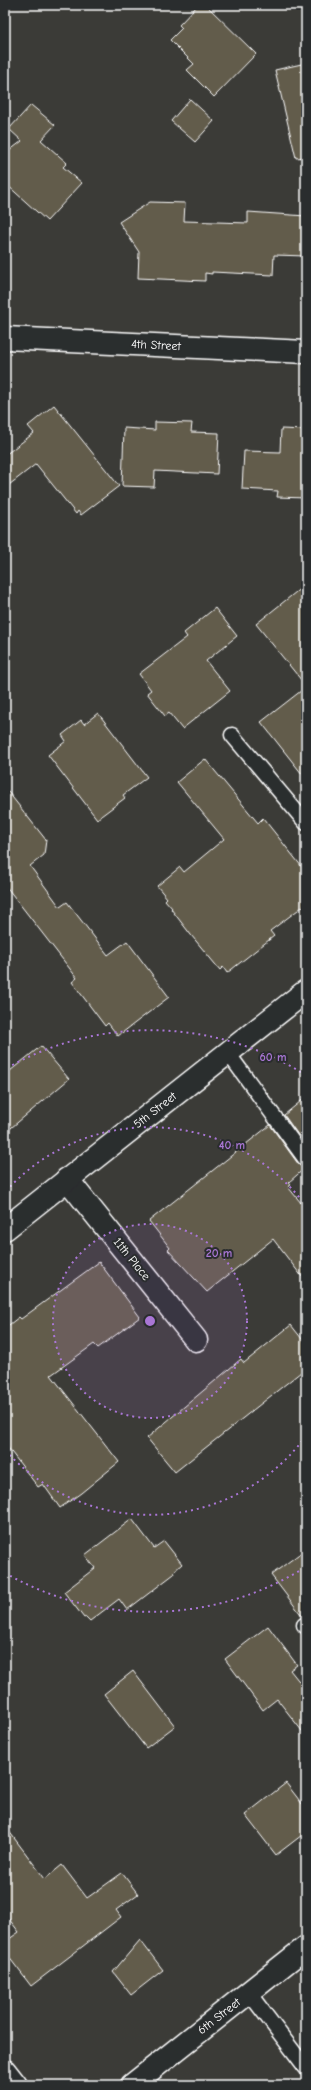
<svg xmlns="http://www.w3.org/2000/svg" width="311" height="2090" viewBox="0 0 311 2090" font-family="'Comic Neue',sans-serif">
<rect width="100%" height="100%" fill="#3b3b37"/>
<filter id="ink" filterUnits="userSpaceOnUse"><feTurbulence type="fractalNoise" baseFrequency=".025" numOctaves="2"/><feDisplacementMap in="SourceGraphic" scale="8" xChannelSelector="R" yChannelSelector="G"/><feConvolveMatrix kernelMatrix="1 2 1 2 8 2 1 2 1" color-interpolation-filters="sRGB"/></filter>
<g filter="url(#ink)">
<g fill="#625b4b" stroke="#fff">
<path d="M198 5H206L256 54 214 97 187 70 194 64 170 40 182 28 179 25Z"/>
<path d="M306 63V157L296 158 275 70Z"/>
<path d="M190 99 214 121 195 142 171 121Z"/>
<path d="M31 105 55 125 41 140 67 163 63 167 82 183 47 221 5 183V154L22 141 9 129Z"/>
<path d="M150 202 185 203 184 221 248 223V212L306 216V256L274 255 273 275 212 272V274L205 273V281L138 278 139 252 119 222Z"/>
<path d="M54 405 119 486 81 515 78 511 76 514 36 464 5 488V455L34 433 28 426Z"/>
<path d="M155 422 192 423 191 432 219 433 217 474 155 471 154 487 122 486 124 428 155 430Z"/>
<path d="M281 429 306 430V498L277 497 278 491 242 489 244 451 280 452Z"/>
<path d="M306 584V686L256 624Z"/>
<path d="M215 608 237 636 206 661 230 691 182 729 169 713 165 716 147 693 151 690 139 674 187 637 184 633Z"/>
<path d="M306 687V779L261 722Z"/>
<path d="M98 713 147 777 123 795 125 798 97 819 48 755 66 741 62 735 81 720 84 724Z"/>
<path d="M205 759 258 823 263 818 306 872V904L270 931 274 936 227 973 223 967 220 970 191 935 171 909 172 908 165 900 167 898 157 886 180 867 184 872 224 839 177 782Z"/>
<path d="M5 788 46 840 44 855 30 866 60 907 67 902 108 955 127 941 169 997 118 1036 108 1023 105 1026 72 982 77 978 5 885Z"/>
<path d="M41 1046 69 1079 5 1133V1075Z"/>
<path d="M306 1097V1146L284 1115Z"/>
<path d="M270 1125 299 1165 305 1168 289 1182 291 1185 288 1187 306 1209V1282L273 1239 207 1292 168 1250 170 1248 149 1221Z"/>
<path d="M99 1262 140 1317 98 1348 94 1344 51 1375 119 1462 81 1493 60 1508 43 1484 38 1487 5 1444V1328L19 1317 21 1319Z"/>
<path d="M291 1325 306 1344V1368L175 1472 147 1438 241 1359 244 1363Z"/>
<path d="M132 1519 154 1548 164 1541 182 1564 173 1572 174 1574 127 1610 119 1599 90 1621 86 1617 84 1618 64 1592 95 1568 85 1555Z"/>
<path d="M306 1549V1617H303L271 1575Z"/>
<path d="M268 1626 297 1665 290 1670 306 1690V1736L277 1699 263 1710 225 1659Z"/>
<path d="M133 1671 175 1726 146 1748 104 1694Z"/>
<path d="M286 1783 306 1809V1832L276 1855 245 1815Z"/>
<path d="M5 1826 45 1879 62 1865 87 1898 122 1873 138 1894 116 1910 121 1917 31 1986 5 1952V1942L19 1932 5 1914Z"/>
<path d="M140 1940 163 1970 131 1995 113 1972Z"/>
</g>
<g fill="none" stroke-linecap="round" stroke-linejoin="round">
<defs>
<g id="service">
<path d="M232 735 306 823"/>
<path d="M228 1053 306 1160"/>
<path d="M304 1625 306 1627"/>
<path d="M249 1993 306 2068"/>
</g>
<g id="minor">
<path d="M5 338 306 352"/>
<path d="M67 1179 196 1340"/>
<path d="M5 1229 306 991"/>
<path d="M5 2071 16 2085"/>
</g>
<path id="tertiary" d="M132 2085 306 1947"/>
</defs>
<use href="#service" stroke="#fff" stroke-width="17"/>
<use href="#minor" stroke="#fff" stroke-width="25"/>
<use href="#tertiary" stroke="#fff" stroke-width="25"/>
<use href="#service" stroke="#2a2d2e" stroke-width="14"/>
<use href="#minor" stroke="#2a2d2e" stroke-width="22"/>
<use href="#tertiary" stroke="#2a2d2e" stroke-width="22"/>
</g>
</g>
<circle cx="150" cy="1321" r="97" fill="#a976d5" fill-opacity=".12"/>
<g fill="none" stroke="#a976d5" stroke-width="2" stroke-dasharray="2 4">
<circle cx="150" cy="1321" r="97"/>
<path d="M306 1436A194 194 0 0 1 6 1451M6 1191A194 194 0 0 1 306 1206"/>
<path d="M304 1568A291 291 0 0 1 7 1574M7 1068A291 291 0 0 1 304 1074"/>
</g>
<g text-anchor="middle" stroke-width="4" stroke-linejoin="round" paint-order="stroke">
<g font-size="12" fill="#fff" stroke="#2a2d2e">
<text transform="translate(156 345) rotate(3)" y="4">4th Street</text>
<text transform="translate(155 1110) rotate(-38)" y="4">5th Street</text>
<text transform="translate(132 1259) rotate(51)" y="4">11th Place</text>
<text transform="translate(219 2016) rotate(-38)" y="4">6th Street</text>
</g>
</g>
<circle cx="150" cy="1321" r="6" fill="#a976d5" stroke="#2a2d2e" stroke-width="2"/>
<g font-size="12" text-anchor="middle" font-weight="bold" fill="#a976d5" stroke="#2a2d2e" stroke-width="4" stroke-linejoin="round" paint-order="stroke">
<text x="273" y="1061">60 m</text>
<text x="232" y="1149">40 m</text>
<text x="219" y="1257">20 m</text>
</g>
<rect width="311" height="2090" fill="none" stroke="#2a2d2e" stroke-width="20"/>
<rect x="10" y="10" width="291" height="2070" fill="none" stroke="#fff" stroke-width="1.5" filter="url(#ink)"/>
</svg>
